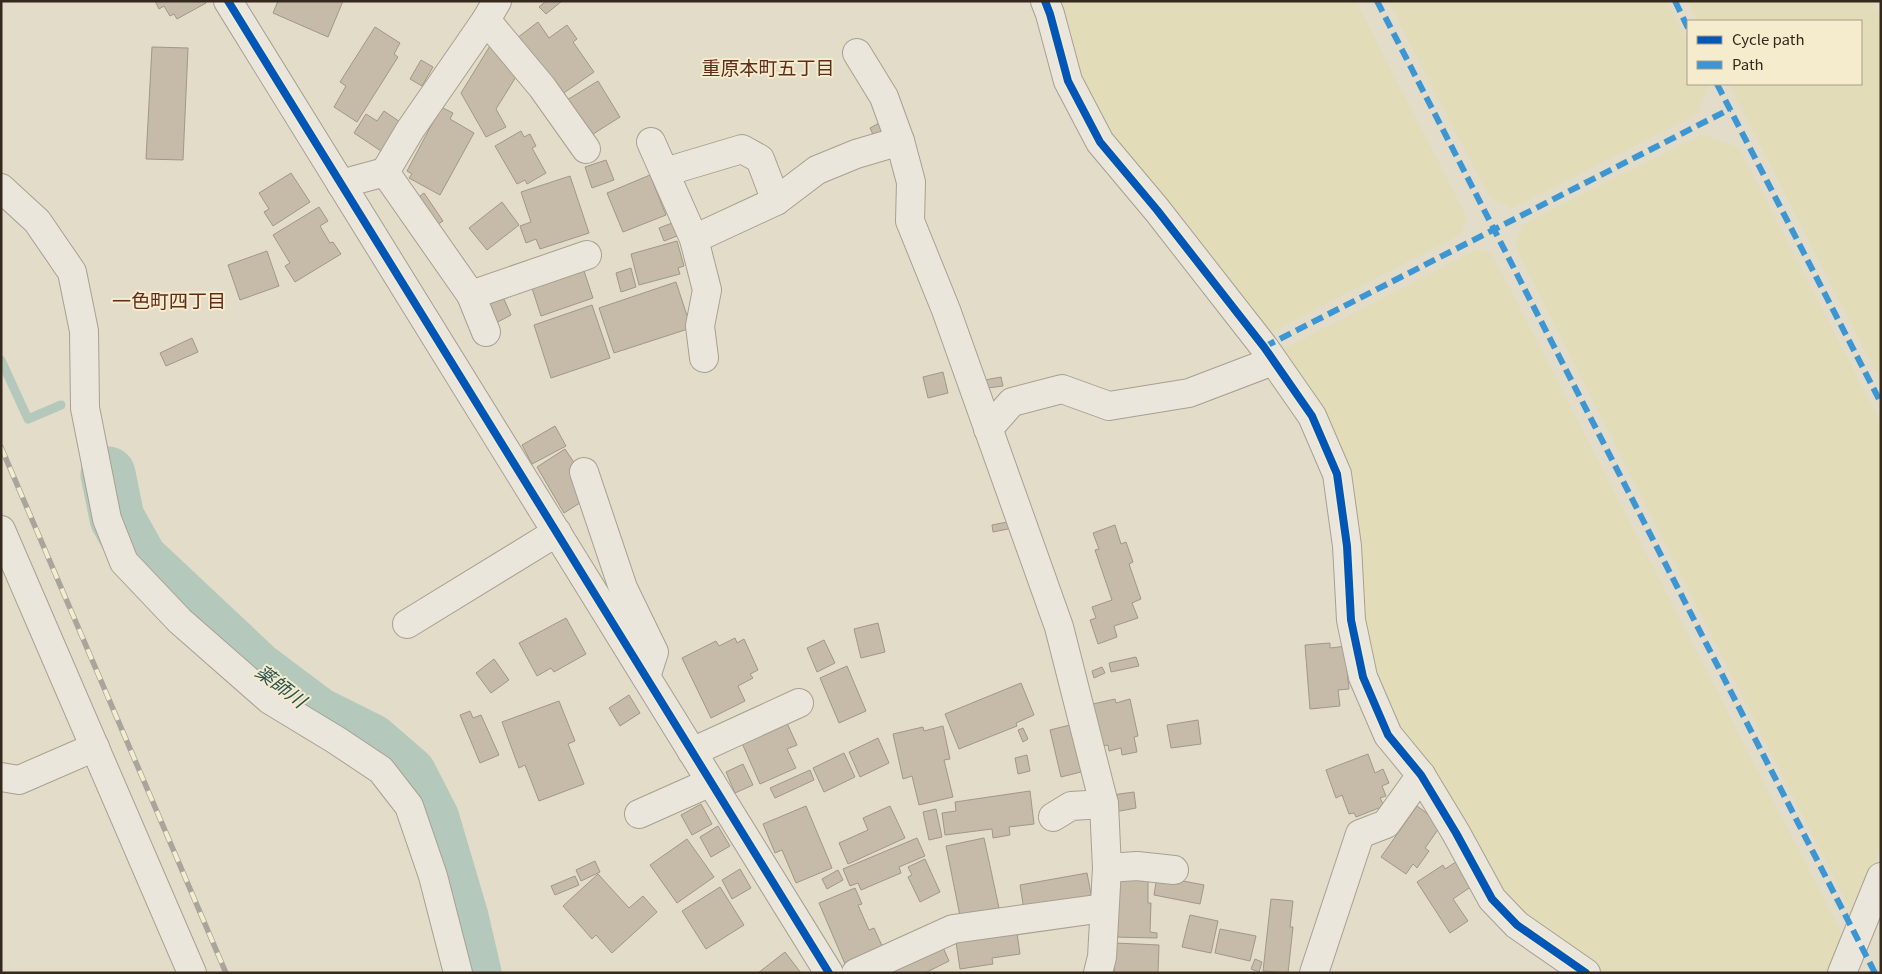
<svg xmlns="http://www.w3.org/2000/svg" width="1882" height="974" viewBox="0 0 1882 974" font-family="Georgia,'Noto Sans JP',serif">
<rect width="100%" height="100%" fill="#e2dcc8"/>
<g fill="#e3dcb9">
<path d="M1052 1H1356L1466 216 1461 234 1264 336 1108 139 1075 80Z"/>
<path d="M1388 1H1667L1688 42V84H1709L1698 114 1513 208 1490 198Z"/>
<path d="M1687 1H1871L1881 19V382L1729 84H1861V21H1697Z"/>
<path d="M1702 134 1739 148 1881 423V849L1852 913 1515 246 1522 225Z"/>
<path d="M1478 249 1492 254 1842 934 1829 973H1598L1519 921 1392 731 1370 674 1342 473 1274 354Z"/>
</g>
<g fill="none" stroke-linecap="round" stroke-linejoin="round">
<path stroke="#b4c8bc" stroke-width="9" d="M1 360 28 419 61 405"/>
<path stroke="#b4c8bc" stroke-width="55" d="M108 474 117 518 140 559 257 669 317 714 371 741 409 774 432 819 461 917 474 973"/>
</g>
<g fill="#c6baa9" stroke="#a29788">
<path d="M155 1H204L206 3 177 19 174 14 170 16 164 6 159 9Z"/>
<path d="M278 1H343L328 37 273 13Z"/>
<path d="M546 1H562L546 14 539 7Z"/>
<path d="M538 22 549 38 567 25 577 39 573 42 594 72 558 97 517 38Z"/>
<path d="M375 27 400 43 394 54 398 57 357 122 334 107 346 86 340 82Z"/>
<path d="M493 41 519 72 496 109 506 127 486 137 461 93Z"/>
<path d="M152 47 188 48 183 160 146 159Z"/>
<path d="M421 60 433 67 422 86 410 79Z"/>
<path d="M598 81 620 117 590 136 567 100Z"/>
<path d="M441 107 453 113 450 119 474 133 440 195 409 178 412 174 407 171Z"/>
<path d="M384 111 403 124 384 153 354 133 366 114 377 121Z"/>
<path d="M885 120 893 136 877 143 870 128Z"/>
<path d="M521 131 524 137 530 134 536 146 532 148 546 173 527 184 525 180 517 184 495 146Z"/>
<path d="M606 160 614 180 592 188 585 167Z"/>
<path d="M291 173 310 202 273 226 264 212 269 209 259 193Z"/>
<path d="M650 175 666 215 623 232 607 193Z"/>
<path d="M570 176 589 233 540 249 536 239 526 243 520 226 531 222 521 192Z"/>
<path d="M424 193 443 221 435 226 416 199Z"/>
<path d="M502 202 519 225 487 250 469 228Z"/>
<path d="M319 207 328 221 320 226 330 243 333 242 341 254 295 282 285 266 290 263 273 235Z"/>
<path d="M680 220 685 233 664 241 659 228Z"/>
<path d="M677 241 684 266 678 268 680 274 639 285 631 254Z"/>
<path d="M267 251 279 286 240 300 228 265Z"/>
<path d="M583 268 593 298 541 316 531 285Z"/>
<path d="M631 268 636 287 621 292 616 273Z"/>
<path d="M676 282 691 328 614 353 599 308Z"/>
<path d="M503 297 511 315 494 324 485 305Z"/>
<path d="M592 305 610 358 551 378 534 325Z"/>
<path d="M192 338 198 352 166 366 160 353Z"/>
<path d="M943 372 948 393 928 398 923 377Z"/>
<path d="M1001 377 1003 386 980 389 979 381Z"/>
<path d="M555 426 566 446 532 464 522 445Z"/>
<path d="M565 449 577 467 586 499 564 513 537 467Z"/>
<path d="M1012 521 1013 528 993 532 992 525Z"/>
<path d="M1115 525 1121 544 1126 542 1133 562 1129 564 1141 599 1132 603 1138 618 1114 626 1117 637 1098 644 1090 620 1096 618 1092 607 1112 600 1095 550 1099 549 1093 533Z"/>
<path d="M566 618 586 654 554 672 551 668 537 676 519 643Z"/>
<path d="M878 623 885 652 861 658 854 629Z"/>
<path d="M735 638 737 643 744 639 758 670 750 674 753 678 738 686 745 701 711 718 682 658 716 641 719 646Z"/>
<path d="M824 640 835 663 817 672 807 648Z"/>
<path d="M1330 643V648L1347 646 1353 669 1347 670 1349 689 1338 690 1340 706 1310 709 1305 645Z"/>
<path d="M1136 657 1139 666 1111 672 1109 663Z"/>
<path d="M494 659 509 680 491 693 476 673Z"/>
<path d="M847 666 866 711 839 723 820 678Z"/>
<path d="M1102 667 1105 673 1094 678 1092 671Z"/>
<path d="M1021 683 1034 715 1016 723 1017 726 959 749 945 714Z"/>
<path d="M629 695 640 713 620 726 609 708Z"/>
<path d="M1115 699 1116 703 1130 699 1138 736 1134 737 1137 752 1122 755 1121 748 1109 751 1108 745 1102 746 1093 704Z"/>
<path d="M559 701 575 741 568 744 584 784 539 801 525 765 519 768 502 722Z"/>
<path d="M470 711 473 718 481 715 499 755 480 763 460 715Z"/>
<path d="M1198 720 1201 744 1171 748 1167 725Z"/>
<path d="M786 721 797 745 787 749 796 768 760 784 741 741Z"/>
<path d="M1074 724 1085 771 1061 777 1050 730Z"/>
<path d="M943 726 950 759 944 760 953 797 919 805 912 776 903 779 893 734 923 727 924 731Z"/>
<path d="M1023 728 1028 739 1023 742 1018 730Z"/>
<path d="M878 738 889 763 860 777 849 752Z"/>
<path d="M844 753 855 777 824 792 813 768Z"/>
<path d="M1368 754 1375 773 1383 769 1389 783 1382 786 1386 796 1380 798 1384 806 1356 817 1354 813 1349 814 1342 795 1336 798 1326 770Z"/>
<path d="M1027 755 1030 771 1018 774 1015 758Z"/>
<path d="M743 764 753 785 735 793 726 772Z"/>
<path d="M810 770 814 780 775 798 770 788Z"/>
<path d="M1030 791 1034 824 1009 827 1010 835 993 838 992 829 945 835 942 813 956 811 955 802Z"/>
<path d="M1134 792 1136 808 1115 812 1112 795Z"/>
<path d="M701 804 712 824 692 835 681 815Z"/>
<path d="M806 806 832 868 796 883 782 850 775 853 763 824Z"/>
<path d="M890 806 905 838 848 864 839 843 868 830 863 818Z"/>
<path d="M1417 806 1442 824 1425 848 1429 851 1417 868 1413 864 1406 874 1381 857Z"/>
<path d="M936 809 942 837 929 840 923 812Z"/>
<path d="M718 826 730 846 711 857 700 837Z"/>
<path d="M917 838 925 856 899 867 901 873 861 890 858 883 850 886 843 869Z"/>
<path d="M984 838 999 908 960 916 946 846Z"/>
<path d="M687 839 714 877 677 903 650 865Z"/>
<path d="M925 859 940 892 920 902 908 877 912 875 908 867Z"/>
<path d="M1459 860 1475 884 1453 899 1468 921 1450 933 1417 882 1443 865 1445 869Z"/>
<path d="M595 861 600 872 581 881 576 870Z"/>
<path d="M740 869 751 888 732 899 722 880Z"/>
<path d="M838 870 843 880 827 889 822 879Z"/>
<path d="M1087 873 1092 899 1024 910 1020 885Z"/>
<path d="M598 874 629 908 643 896 657 912 612 953 596 935 592 939 563 906Z"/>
<path d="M575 876 579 885 555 895 551 886Z"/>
<path d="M1157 876 1204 885 1200 904 1154 895Z"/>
<path d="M1114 879 1148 880V903H1151L1150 932 1157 933V938L1113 937Z"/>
<path d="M720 887 744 925 706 949 682 911Z"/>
<path d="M855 888 862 904 858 905 869 930 874 928 883 948 845 964 819 903Z"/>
<path d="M1271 899 1293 901 1290 927H1293L1288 973 1263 971Z"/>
<path d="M1190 915 1218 921 1211 953 1182 947Z"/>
<path d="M1220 929 1256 936 1250 961 1215 953Z"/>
<path d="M1017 933 1020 954 992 958 993 964 960 969 956 942Z"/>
<path d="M1115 943 1159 945 1158 973H1114Z"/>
<path d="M942 945 949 961 925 973H882Z"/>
<path d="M785 952 801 973H758Z"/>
<path d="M1255 959 1262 962 1259 972 1251 969Z"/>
</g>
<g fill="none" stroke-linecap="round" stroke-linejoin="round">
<defs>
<g id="minor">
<path d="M228 1 829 973"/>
<path d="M1045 1 1050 14 1068 81 1100 142 1157 210 1264 347 1312 416 1337 474 1347 546 1351 620 1363 677 1388 735 1421 775 1456 833 1492 899 1517 925 1586 973"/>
<path d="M486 20 542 87 586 149"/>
<path d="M857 53 884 97 900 141 911 182 910 221 946 310 1059 627 1104 804 1107 868 1102 957 1098 973"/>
<path d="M651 142 694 239 707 290 700 326 704 358"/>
<path d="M385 172 410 130 486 20 497 1"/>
<path d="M665 172 742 149 760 159 776 201"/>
<path d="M341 184 385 172 471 295 486 332"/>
<path d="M1 188 37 221 72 272 84 331 85 408 107 519 124 562 180 621 270 700 336 740 381 770 409 806 433 876 458 973"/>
<path d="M694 239 776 201 817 170 856 154 900 141"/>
<path d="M471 295 587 255"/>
<path d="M988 429 1012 402 1062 389 1109 406 1189 393 1273 361"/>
<path d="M584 472 623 588 654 652 646 677"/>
<path d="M1 530 192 973"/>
<path d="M407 624 557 532"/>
<path d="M692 752 799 703"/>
<path d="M1 777 19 780 95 747"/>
<path d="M639 814 711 782"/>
<path d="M1053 817 1071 806 1104 804"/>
<path d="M1107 868 1137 866 1174 870"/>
<path d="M856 973 953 929 1104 908"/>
<path d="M1314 973 1360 834 1386 824 1421 775"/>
<path d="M1842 973 1881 877"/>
</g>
</defs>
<use href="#minor" stroke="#a7a092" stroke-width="30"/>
<use href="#minor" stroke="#eae6db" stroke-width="28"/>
<defs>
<path id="rail" d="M1 447 226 973"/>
</defs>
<use href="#rail" stroke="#a9a59c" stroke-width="5.5"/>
<use href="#rail" stroke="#f5ebcd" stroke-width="4" stroke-dasharray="11" stroke-linecap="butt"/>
<g stroke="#3d96d4" stroke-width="6" stroke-dasharray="12 6" stroke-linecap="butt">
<path d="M1377 1 1875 973"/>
<path d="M1675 1 1688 28"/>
<path d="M1717 84 1881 403"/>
<path d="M1264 347 1730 109"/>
</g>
<defs>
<g id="cycleway">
<path d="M228 1 829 973"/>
<path d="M1045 1 1050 14 1068 81 1100 142 1157 210 1264 347 1312 416 1337 474 1347 546 1351 620 1363 677 1388 735 1421 775 1456 833 1492 899 1517 925 1586 973"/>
</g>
</defs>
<use href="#cycleway" stroke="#f5ebcd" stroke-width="11"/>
<use href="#cycleway" stroke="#0057b8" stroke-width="8"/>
</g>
<g text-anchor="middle" stroke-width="4" stroke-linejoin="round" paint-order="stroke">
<g font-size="19" fill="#612d1b" stroke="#f5ebcd">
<text x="768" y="75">重原本町五丁目</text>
<text x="169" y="308">一色町四丁目</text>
</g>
<g font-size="19" font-style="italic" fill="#2b5453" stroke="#f5ebcd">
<text transform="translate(281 686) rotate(37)" y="7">薬師川</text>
</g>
</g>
<rect width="1882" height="974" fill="none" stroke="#34291c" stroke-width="5"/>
<rect x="1687" y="20" width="175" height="65" fill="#f5ebcd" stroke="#a89d86"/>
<rect x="1697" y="36" width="25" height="8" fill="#0057b8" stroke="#a89d86"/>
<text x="1732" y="45" font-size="15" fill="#34291c">Cycle path</text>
<rect x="1697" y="61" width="25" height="8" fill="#3d96d4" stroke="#a89d86"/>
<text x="1732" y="70" font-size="15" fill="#34291c">Path</text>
</svg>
